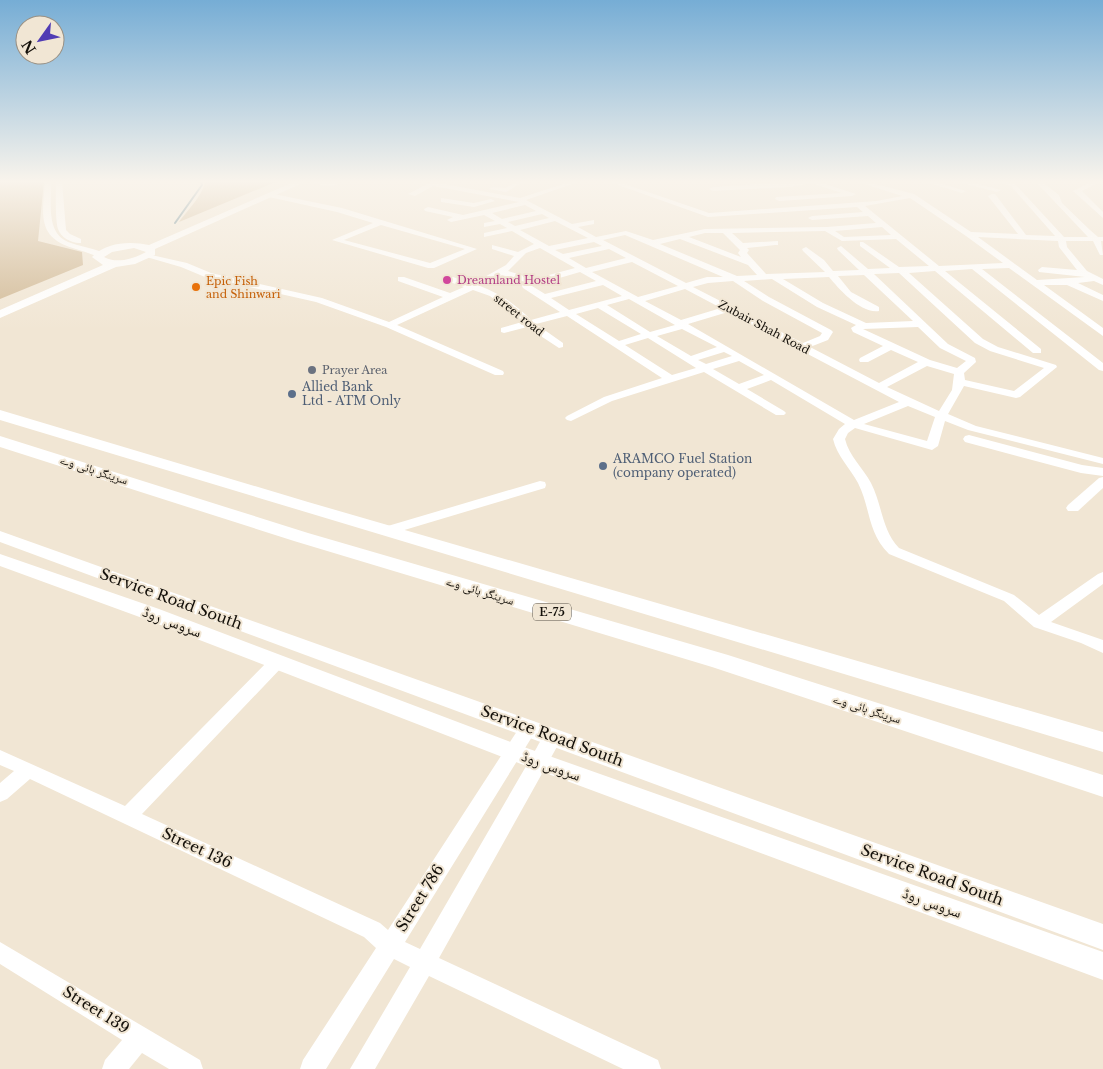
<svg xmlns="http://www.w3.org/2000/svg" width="1103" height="1069" viewBox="0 0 1103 1069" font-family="'Libre Baskerville','Noto Naskh Arabic',serif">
<rect width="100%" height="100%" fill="#f1e6d4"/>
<g fill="#d1b995">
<path d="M0 181H44L38 241 82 252 83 265 0 299Z"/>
<path d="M205 181H278L179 222C187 211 204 194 205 181Z"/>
</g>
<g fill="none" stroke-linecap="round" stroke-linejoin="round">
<path stroke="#527784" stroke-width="2" d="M175 223 202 185 201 181"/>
<g fill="#fff" fill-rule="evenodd">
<path d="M45 181H51C52 201 45 232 68 242 79 246 91 248 102 252V256C95 257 87 252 79 250 37 239 42 219 45 181Z"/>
<path d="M56 181H62L66 230 70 234 81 239V243C73 244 61 238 58 229 55 218 56 193 56 181Z"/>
<path d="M311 181H326L338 184C332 188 316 185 311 181Z"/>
<path d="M433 181H441L439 183 520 198 572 181H581L526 200 572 224 594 220V224L578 227 596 237 626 231 653 240 705 229 827 227 876 223 868 216 812 220 808 218 812 216 863 212 857 207 708 217 607 181H616L709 213 877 201 902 196 855 181H864L914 194 971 232 1018 234 988 196 992 194H995L1026 235 1055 236 1011 186 995 181H1005L1015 184 1064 237H1088L1037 183 1042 182 1059 195 1062 203 1090 230 1098 237H1103V241H1101L1103 255H1100L1093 241H1066L1067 247 1087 271 1103 279V285L1094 281 1078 283 1103 295V301L1067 285H1044L1103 328V336L1009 268 982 269 1103 363V371L1099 370 972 269 945 271 1041 349V353H1033L935 271 909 273 983 339 998 347 1056 365 1057 367 1020 397 1016 398 964 386 948 414 976 426 1103 458V464L968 430 945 421 938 446 932 450 855 428 848 433 845 439C849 456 863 468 871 483 882 504 882 531 899 548L1014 595 1039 615 1098 574 1103 572V584L1051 622 1103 640V653L1081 643 1034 627 1004 601 889 554C867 532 871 509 858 483 850 468 837 456 833 439L839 429 845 424 771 380 747 389 784 411 786 413 784 415H776L704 372 612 401 571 421 567 420 565 418 567 416 604 397 662 378 567 316 536 324 563 343V347L559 348 527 327 504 333 501 332V328L522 322 490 296 473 290 397 325 503 371 504 373 503 375H495L386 327 316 302 205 277 181 267 143 256 147 254 187 263 211 273 322 298 389 322 443 297 398 281V277H404L450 293 464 287 447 281V277H453L472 284 506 265 514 256 492 249V245L518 252 534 244 512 231 484 237V233L507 228 500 224 484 227V223L495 221 484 215 451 222 447 220 453 217 425 211 424 209 428 207 463 215 519 202 433 186 415 196 408 194ZM910 198 966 236 1003 263 939 266 865 206ZM525 205 536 211 502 219 492 213ZM542 214 549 218 515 226 508 222ZM555 221 588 238 549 246 520 230ZM882 227 891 235 844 237 835 231ZM825 231 842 241 896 239 929 266 899 267 863 242H860V246L890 268 868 269 841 246 837 248 838 250 859 270 833 271 824 260 806 247 802 249 803 251 825 272 766 274 747 253 749 250 747 248 775 245H778V241L743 243 732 233ZM705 233H723L740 250 738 253 741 257 689 237ZM625 235 723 277H707L686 283 603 240ZM978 237 1058 241 1059 247 1077 270 1042 267 1038 270 1039 272 1085 277 1037 280ZM680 239 748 265 757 275 737 276 660 244ZM594 242 602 246 563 254 555 250ZM540 248 575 268 534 279 508 271 526 253ZM609 249 626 258 586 268 569 258ZM632 262 678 286 638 297 592 272ZM580 272 596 281 545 294 532 286ZM899 273 975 343 990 351 1044 368 1014 391 965 380 964 373 976 362 975 358 948 344 874 274ZM502 275 526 282 522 286 523 288 560 312 531 320C517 305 499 293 480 286ZM864 275 913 321 866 323 823 303 783 279 829 277C839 289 861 314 879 311V307L851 292 838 276ZM772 279 817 307 856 325 851 328 853 332 883 346 860 358 859 360 860 362H868L891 350 918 362 879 383 810 347 828 340 833 332 831 330 769 297 744 281ZM733 281 763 301 822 333 820 336 803 343 693 287 708 283ZM603 285 622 296 569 310 551 298ZM685 289 721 308 681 320 645 301ZM629 299 675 325 650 332 607 305ZM598 308 641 334 619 341 576 314ZM728 312 899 402 854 420 688 324ZM918 327 940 348 966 361 957 368 930 360 863 329ZM682 329 717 347 691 356 657 336ZM648 338 696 368 672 375 625 345ZM724 352 732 356 706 364 698 360ZM739 361 764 375 739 384 713 369ZM927 366 954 374 952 390 939 411 887 387ZM908 406 935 417 927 441 864 424Z"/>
<path d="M518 181H525L506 192 489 189 493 187 505 188Z"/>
<path d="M803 181H816L856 194 852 196 779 201 775 199 776 197 842 193 811 183 790 187 713 191 709 189 713 187Z"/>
<path d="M922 181H932L966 191 962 193Z"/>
<path d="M957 181H967L1001 190 997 192 958 182Z"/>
<path d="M1093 181H1101L1082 191 1103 212V218L1073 191Z"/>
<path d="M269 193 342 208 477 249 434 268H428L332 240 373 223 337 212 269 197ZM381 225 465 249 430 263 344 240Z"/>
<path d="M441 198 474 203 491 199 495 201 474 207 441 202Z"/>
<path d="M969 435 1082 465 1103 468V476L1081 473 965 442 963 439 965 436Z"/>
<path d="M1103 477V488L1078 511H1068L1066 508 1068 505 1099 478Z"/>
<path d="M540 481 545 482 546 485 545 488 391 534 386 535 379 531 381 528Z"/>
<path d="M277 656 283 658 285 662 283 666 142 814 380 923 388 930 523 722 529 720 535 722 538 727 535 732 405 942 420 949 532 756C539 745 545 726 560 731L563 736 439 958 658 1060 661 1069H623L429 976 375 1069H350L410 967 394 959 326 1069H300L303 1060 376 948 364 937 30 779 7 799 0 802V783L14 771 0 765V750L125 806 271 658Z"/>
<path d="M0 942 200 1060 203 1069H169L142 1053 129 1069H102L105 1060 122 1040 0 964Z"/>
</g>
<g fill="#fff" fill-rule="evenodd">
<path d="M296 181H307L155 249V255L135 264 116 267 0 318V310L103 265 92 257C106 242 130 241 149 245ZM134 248 146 252C134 259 116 264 104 257L112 252Z"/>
<path d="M0 531 1103 924V950L0 542Z"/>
<path d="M0 554 159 609 521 746 1103 952V980L505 758 145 619 0 566Z"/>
</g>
<g fill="#fff" fill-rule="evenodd">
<path d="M0 410 308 502 1103 732V752L0 420Z"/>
<path d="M0 436 308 533 728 655 1103 775V797L712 667 294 541 0 447Z"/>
</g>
</g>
<linearGradient id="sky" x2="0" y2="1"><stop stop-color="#76add5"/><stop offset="0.55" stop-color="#f9f4ec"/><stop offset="1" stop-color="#f9f4ec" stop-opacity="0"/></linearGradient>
<rect width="1103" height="330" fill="url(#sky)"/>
<circle fill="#d1479c" stroke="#f1e6d4" stroke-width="2" cx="447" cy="280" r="5"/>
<circle fill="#e8710a" stroke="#f1e6d4" stroke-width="2" cx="196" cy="287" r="5"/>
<circle fill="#6b7280" stroke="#f1e6d4" stroke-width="2" cx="312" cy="370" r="5"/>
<g fill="#5c6f8a" stroke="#f1e6d4" stroke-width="2">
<circle cx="292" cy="394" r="5"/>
<circle cx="603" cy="466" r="5"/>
</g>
<g text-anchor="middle" stroke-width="4" stroke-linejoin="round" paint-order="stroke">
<g font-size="11" fill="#b23c85" stroke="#f1e6d4" text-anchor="start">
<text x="457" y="284">Dreamland Hostel</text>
</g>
<g font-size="11" fill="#c56008" stroke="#f1e6d4" text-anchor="start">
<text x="206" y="285">Epic Fish<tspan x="206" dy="13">and Shinwari</tspan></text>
</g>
<g font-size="11" fill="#14100a" stroke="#f1e6d4">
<text transform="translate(519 315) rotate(38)" y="4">street road</text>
<text transform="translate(764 327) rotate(28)" y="4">Zubair Shah Road</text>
</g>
<g font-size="11" fill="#5b616d" stroke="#f1e6d4" text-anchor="start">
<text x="322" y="374">Prayer Area</text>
</g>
<rect fill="#f1e6d4" stroke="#565047" stroke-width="1" x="533" y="603.5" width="38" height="17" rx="4"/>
<g font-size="11" font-weight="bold" fill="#14100a">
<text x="552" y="616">E-75</text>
</g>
<g font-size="12" fill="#4e5e75" stroke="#f1e6d4" text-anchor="start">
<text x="302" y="391">Allied Bank<tspan x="302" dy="14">Ltd - ATM Only</tspan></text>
<text x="613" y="463">ARAMCO Fuel Station<tspan x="613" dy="14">(company operated)</tspan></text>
</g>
<g font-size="12" fill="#14100a" stroke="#f1e6d4">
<text transform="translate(94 470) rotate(18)" y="4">سرینگر ہائی وے</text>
<text transform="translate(480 591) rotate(17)" y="4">سرینگر ہائی وے</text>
<text transform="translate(867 709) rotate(18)" y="4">سرینگر ہائی وے</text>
</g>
<g font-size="15" fill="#14100a" stroke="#f1e6d4">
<text transform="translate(171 599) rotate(20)" y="5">Service Road South</text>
<text transform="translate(172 622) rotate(21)" y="5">سروس روڈ</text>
<text transform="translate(552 736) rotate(20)" y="5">Service Road South</text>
<text transform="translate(551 766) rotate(20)" y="5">سروس روڈ</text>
<text transform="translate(197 848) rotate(25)" y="5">Street 136</text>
<text transform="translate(932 875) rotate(20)" y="5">Service Road South</text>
<text transform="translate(420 898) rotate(-58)" y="5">Street 786</text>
<text transform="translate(932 903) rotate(20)" y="5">سروس روڈ</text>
<text transform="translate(96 1010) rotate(32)" y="5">Street 139</text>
</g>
</g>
<g transform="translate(40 40) rotate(237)"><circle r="24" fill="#f1e6d4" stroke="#999083"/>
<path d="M0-4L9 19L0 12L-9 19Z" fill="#513cb4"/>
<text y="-8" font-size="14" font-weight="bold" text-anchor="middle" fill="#14100a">N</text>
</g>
</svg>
